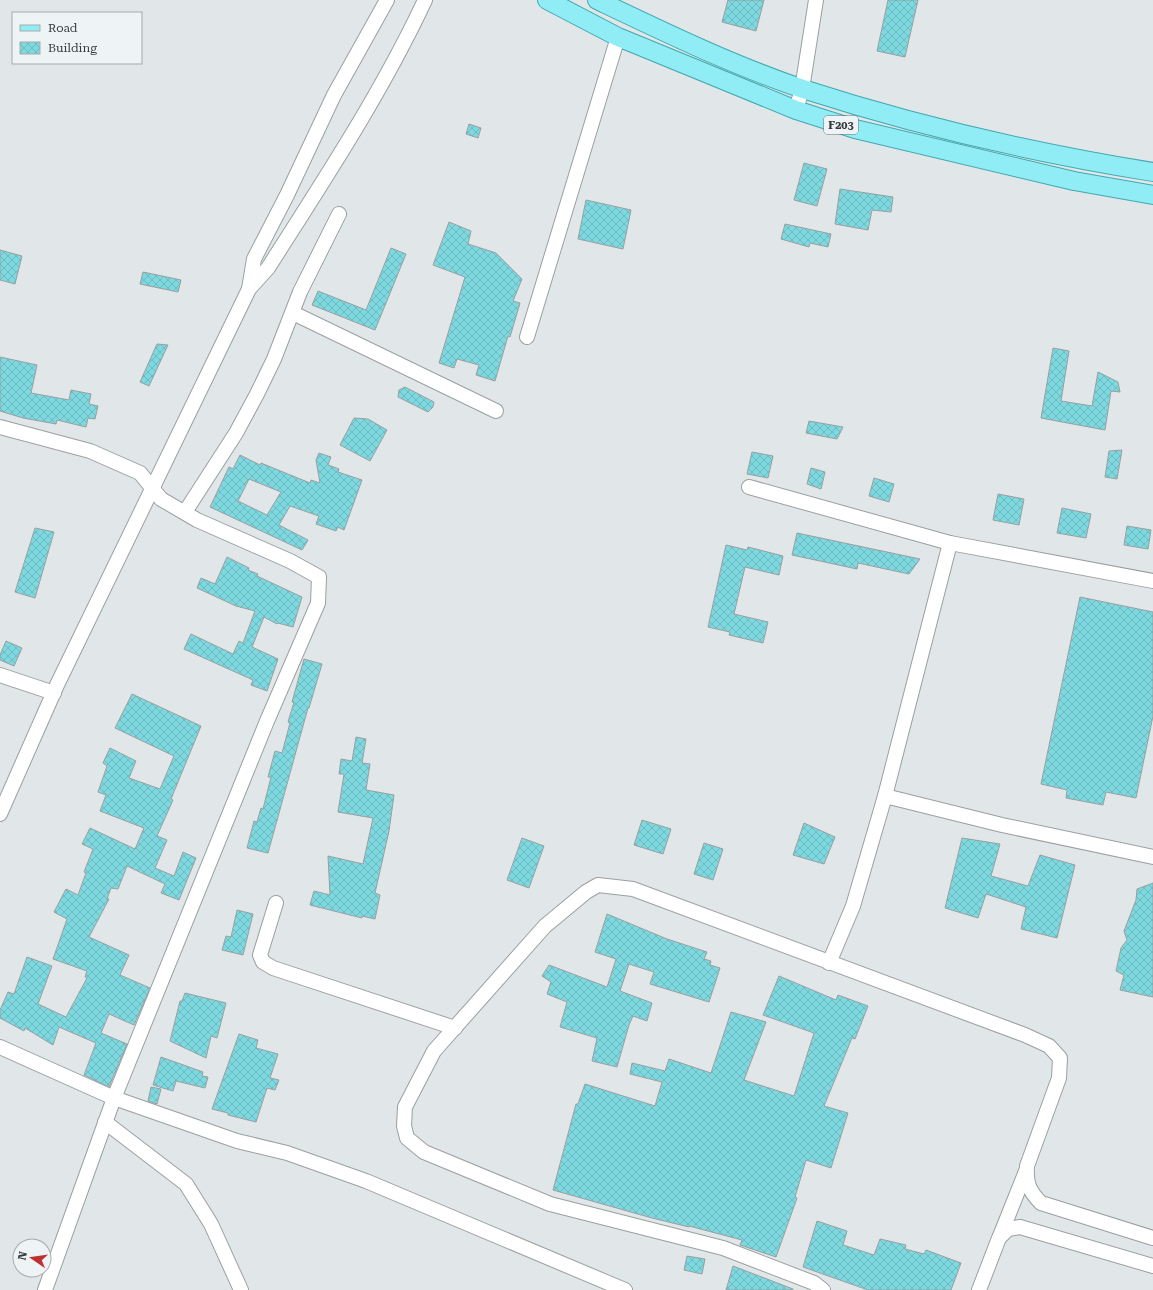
<svg xmlns="http://www.w3.org/2000/svg" width="1153" height="1290" viewBox="0 0 1153 1290" font-family="'Roboto Serif',serif">
<defs>
<pattern id="building-cross-hatch" width="8" height="8" patternUnits="userSpaceOnUse"><rect width="8" height="8" fill="#7ed8e0"/><path d="M0 0l8 8M0 8l8-8" fill="none" stroke="#6ebac1"/></pattern>
</defs>
<rect width="100%" height="100%" fill="#e1e7e8"/>
<g fill="url(#building-cross-hatch)" stroke="#999f9f" fill-rule="evenodd">
<path d="M728 0H764L756 31 722 22Z"/>
<path d="M888 0H918L905 57 877 51Z"/>
<path d="M469 124 481 128 478 138 466 134Z"/>
<path d="M804 163 827 169 817 206 794 200Z"/>
<path d="M840 189 893 197 891 212 872 210 868 230 835 224Z"/>
<path d="M586 200 631 210 623 249 578 239Z"/>
<path d="M449 222 471 231 468 244 496 253 522 279 513 301 520 303 510 337 508 336 495 381 476 375 479 365 457 359 454 368 439 363 465 277 433 265Z"/>
<path d="M785 224 831 234 828 247 810 243 809 247 781 239Z"/>
<path d="M391 248 406 254 375 330 312 305 318 291 366 310Z"/>
<path d="M0 250 22 256 15 284 0 280Z"/>
<path d="M143 272 181 280 178 292 140 284Z"/>
<path d="M157 344 168 345 149 386 140 382Z"/>
<path d="M1053 348 1069 351 1061 401 1092 406 1098 372 1118 382 1120 392 1111 391 1105 430 1041 418Z"/>
<path d="M0 357 37 365 31 393 69 400 71 390 91 394 89 404 98 406 95 419 88 418 86 427 57 420 56 424 23 418 0 411Z"/>
<path d="M405 387 434 402 433 407 428 412 398 397 399 390Z"/>
<path d="M354 418 368 419 387 430 370 461 340 445Z"/>
<path d="M809 421 843 427 837 439 806 433Z"/>
<path d="M1122 450 1117 479 1105 477 1109 451Z"/>
<path d="M752 452 773 456 768 478 747 474Z"/>
<path d="M319 453 331 457 328 465 339 469 338 472 362 480 344 530 338 527 336 531 316 524 319 516 290 506 279 525 308 540 302 550 210 507 229 467 233 469 240 455 260 465 261 463 310 483 311 480 320 483 316 460ZM249 479 281 492 267 515 238 501Z"/>
<path d="M811 468 825 472 821 489 807 484Z"/>
<path d="M874 478 894 484 889 502 869 496Z"/>
<path d="M998 494 1024 499 1019 525 993 520Z"/>
<path d="M1062 508 1091 514 1086 538 1057 533Z"/>
<path d="M1127 526 1151 530 1148 549 1124 545Z"/>
<path d="M35 528 54 532 35 598 15 592Z"/>
<path d="M797 533 920 559 909 574 858 563 857 569 792 555Z"/>
<path d="M726 545 747 550 748 547 783 556 779 575 745 567 734 614 768 622 763 643 729 635 730 632 708 627Z"/>
<path d="M227 557 249 568 248 570 258 574 257 576 302 597 293 627 278 623 277 624 264 617 252 647 278 659 267 691 251 685 253 680 184 649 191 634 233 654 239 641 243 643 255 611 236 606 197 588 201 578 215 584Z"/>
<path d="M1080 597 1153 612V716L1136 798 1106 792 1103 805 1066 798 1067 790 1041 784Z"/>
<path d="M6 641 22 648 14 666 0 660V655Z"/>
<path d="M304 659 322 664 309 708H308L268 853 247 848 254 821 257 822 261 808 263 809 271 777H268L275 751 282 753 290 723 288 722 294 702H292Z"/>
<path d="M132 694 201 726 171 799 173 800 157 836 167 840 155 868 174 876 183 852 196 858 179 900 161 893 165 884 127 866 118 889 111 888 107 899H109L89 937 129 955 120 975 150 988 134 1025 109 1014 101 1033 127 1044 109 1087 84 1075 96 1043 59 1027 53 1045 25 1028 24 1031 0 1018V1010L8 992 14 994 27 957 52 966 38 1004 66 1017 87 978 85 977 87 971 53 959 67 919 54 912 66 889 78 895 86 873 84 872 93 849 82 844 90 828 135 849 144 828 100 811 106 795 98 792 107 766 103 763 110 748 136 761 129 778 160 789 174 756 115 728Z"/>
<path d="M356 737 366 739 362 763 370 764 366 790 394 795 389 831 375 893 380 895 375 919 362 916V918L310 905 314 891 330 895 328 856 363 864 373 818 338 812 344 774H339L341 759 352 761Z"/>
<path d="M642 820 671 829 663 854 634 845Z"/>
<path d="M804 823 835 837 824 864 793 855Z"/>
<path d="M522 838 544 846 529 888 507 880Z"/>
<path d="M962 838 1000 844 991 876 1028 886 1040 855 1075 865 1057 938 1021 929 1026 907 986 894 978 918 945 908Z"/>
<path d="M704 843 723 849 713 880 694 874Z"/>
<path d="M1153 883V997L1120 990 1124 975 1116 971 1121 948 1127 940 1124 931 1136 900 1137 889Z"/>
<path d="M237 910 253 914 243 955 222 950 226 936 231 937Z"/>
<path d="M607 914 667 939 707 952 704 959 711 961 710 965 720 968 709 1002 650 984 654 972 629 964 620 991 652 1003 647 1021 633 1016 629 1025 617 1067 592 1061 597 1038 560 1027 567 1002 547 994 551 982 542 976 549 965 607 987 616 959 595 952Z"/>
<path d="M779 976 836 1000 838 995 868 1006 855 1039 852 1038 824 1106 848 1113 831 1168 806 1160 795 1197 797 1198 776 1257 740 1245 742 1240 689 1226V1227L652 1218 553 1190 576 1104H578L585 1084 655 1106 662 1082 630 1074 632 1063 665 1071 669 1059 711 1073 731 1012 766 1022 744 1080 794 1096 814 1033 763 1015Z"/>
<path d="M185 993 226 1003 217 1038 211 1036 206 1058 170 1041 180 1001H182Z"/>
<path d="M239 1034 258 1040 256 1048 278 1054 270 1078 279 1080 275 1090 267 1088 256 1122 228 1115V1113L212 1109Z"/>
<path d="M161 1057 203 1072 202 1076 208 1077 205 1088 176 1081 173 1091 153 1085Z"/>
<path d="M151 1087 161 1089 157 1104 148 1101Z"/>
<path d="M817 1221 847 1231 843 1245 874 1255 880 1239 906 1245 905 1249 924 1254 926 1250 961 1263 951 1290H868L803 1267Z"/>
<path d="M687 1256 705 1259 702 1274 684 1270Z"/>
<path d="M733 1266 793 1289V1290H726Z"/>
</g>
<g fill="none" stroke-linecap="round" stroke-linejoin="round">
<defs>
<g id="minor">
<path d="M796 110 802 89 816 0"/>
<path d="M249 289 268 268C324 180 381 94 425 0"/>
<path d="M293 313 496 411"/>
<path d="M527 337 618 37"/>
<path d="M0 427 90 451 140 473 161 499 197 520 290 561 319 577 318 603 267 721 114 1098 45 1290"/>
<path d="M749 487 950 543 1153 581"/>
<path d="M185 512 236 433 257 394 274 359 300 292 339 214"/>
<path d="M0 675 54 693"/>
<path d="M885 796 1002 825 1153 857"/>
<path d="M0 814 57 685 249 289 254 259 287 195 334 95 387 0"/>
<path d="M276 903 260 955 263 962 273 968 455 1028"/>
<path d="M829 963 853 906 885 796 950 543"/>
<path d="M0 1047 114 1098 237 1141 287 1153 366 1181 625 1290"/>
<path d="M105 1122 186 1184 211 1224 241 1290"/>
<path d="M1000 1236 1026 1171"/>
<path d="M823 1290 814 1283 723 1248 550 1204 424 1152 407 1138 404 1126 405 1107 434 1051 545 926 586 892 598 885 633 889 1025 1035 1049 1046 1060 1058 1059 1078 1027 1166C1026 1183 1029 1191 1041 1203L1153 1238"/>
<path d="M979 1290 999 1238 1008 1229 1020 1227 1153 1266"/>
</g>
<g id="major">
<path d="M547 0 618 37 796 110 855 129 1074 181 1153 195"/>
<path d="M597 0C664 32 732 65 803 89 917 126 1035 153 1153 172"/>
</g>
</defs>
<use href="#minor" stroke="#9aa0a1" stroke-width="16"/>
<use href="#major" stroke="#42a7af" stroke-width="20"/>
<use href="#minor" stroke="#fff" stroke-width="14"/>
<use href="#major" stroke="#91edf5" stroke-width="18"/>
</g>
<g text-anchor="middle" stroke-width="4" stroke-linejoin="round" paint-order="stroke">
<rect fill="#eef4f5" stroke="#6f7273" stroke-width="1" x="824" y="116" width="34" height="18" rx="3"/>
<g font-size="11" font-weight="bold" fill="#383a3b">
<text x="841" y="129">F203</text>
</g>
</g>
<rect x="12" y="12" width="130" height="52" fill="#eef4f5" stroke="#a5aaab"/>
<rect x="20" y="25" width="20" height="6" fill="#91edf5" stroke="#a5aaab"/>
<text x="48" y="32" font-size="12" fill="#383a3b">Road</text>
<rect x="20" y="42" width="20" height="12" fill="url(#building-cross-hatch)" stroke="#a5aaab"/>
<text x="48" y="52" font-size="12" fill="#383a3b">Building</text>
<g transform="translate(32 1258) rotate(283)"><circle r="19" fill="#eef4f5" stroke="#a5aaab"/>
<path d="M0-3L7 15L0 10L-7 15Z" fill="#bf312e"/>
<text y="-6" font-size="11" font-weight="bold" text-anchor="middle" fill="#383a3b">N</text>
</g>
</svg>
